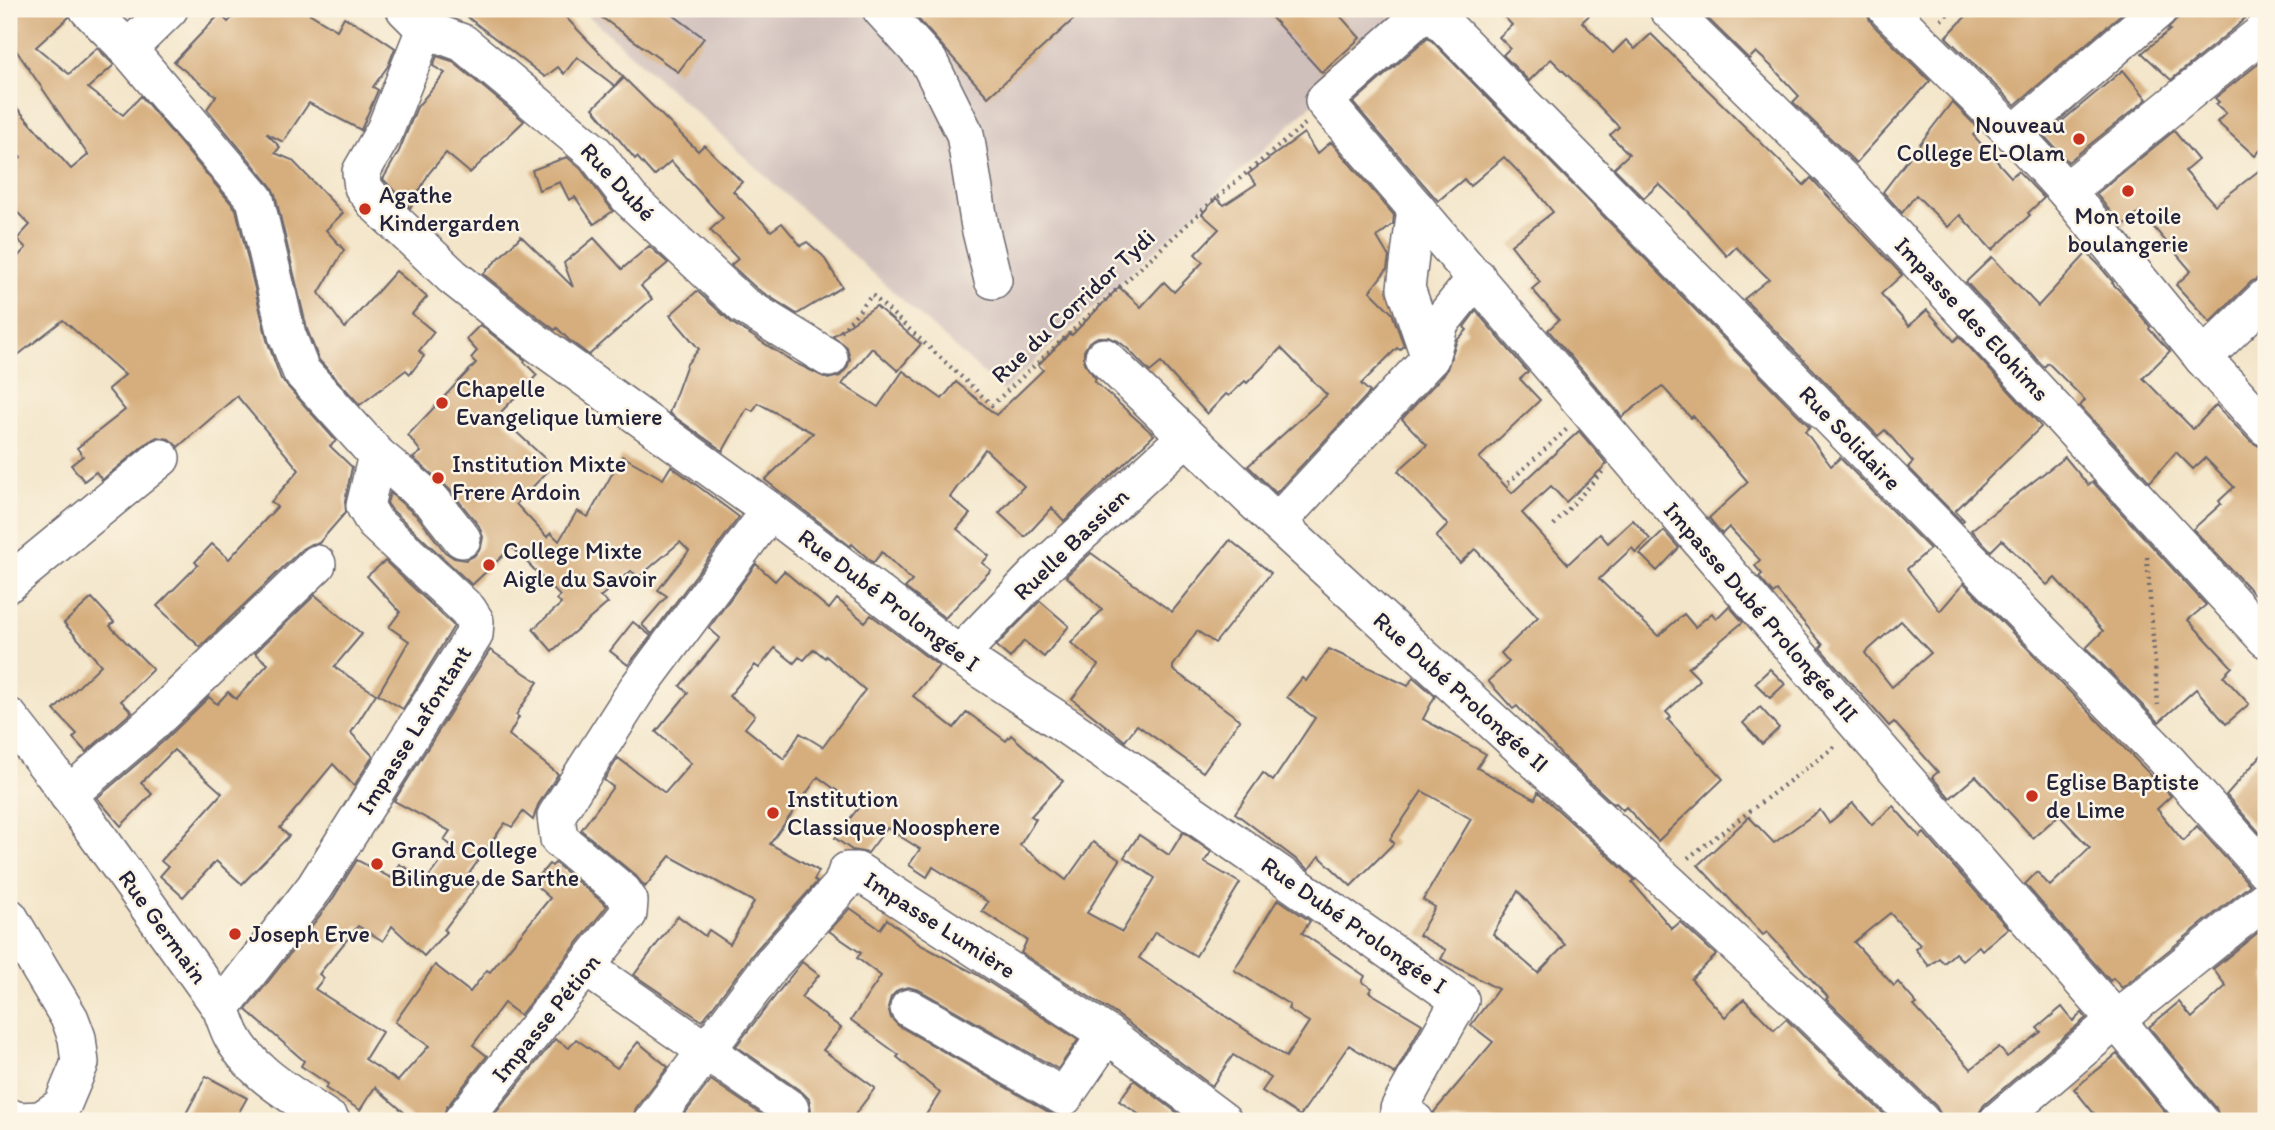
<svg xmlns="http://www.w3.org/2000/svg" width="2275" height="1130" viewBox="0 0 2275 1130" font-family="Itim,sans-serif">
<rect width="100%" height="100%" fill="#fcf5e5"/>
<filter id="ink" filterUnits="userSpaceOnUse"><feTurbulence type="fractalNoise" baseFrequency=".0143" numOctaves="2"/><feDisplacementMap in="SourceGraphic" scale="14" xChannelSelector="R" yChannelSelector="G"/><feConvolveMatrix kernelMatrix="1 2 1 2 8 2 1 2 1" color-interpolation-filters="sRGB"/></filter>
<filter id="wash" filterUnits="userSpaceOnUse"><feTurbulence type="fractalNoise" baseFrequency=".00686" numOctaves="4" result="noise"/><feDisplacementMap in="SourceGraphic" scale="28" xChannelSelector="R" yChannelSelector="G"/><feGaussianBlur stdDeviation="1.57" result="paint"/><feColorMatrix in="noise" values="0 0 0 0 0 0 0 0 0 0 0 0 0 0 0 0 0 1.4 0 .05"/><feComposite in="paint" operator="in"/></filter>
<g filter="url(#wash)">
<rect width="100%" height="100%" fill="#f3e5c9"/>
<path fill="#d0c0bc" d="M581 9H1415L1003 391Z"/>
<g id="blocks">
<g fill="#d6ae7e" fill-rule="evenodd">
<path d="M9 9H68L69 17 36 47 69 74 97 48 114 65 88 88 123 115 141 96 236 209 267 340 281 379 336 441 330 446 352 467 345 501 346 512 319 543 311 544 302 549 200 647 157 606 198 565 195 562 212 544 229 559 277 507 271 502 299 470 237 396 178 447 169 439 157 437 148 442 102 480 96 472 84 481 71 465 83 456 77 448 125 410 108 389 125 375 63 320 9 362V266L26 248 17 239 30 225 9 204V169L21 157 9 142V99L71 169 88 155 9 40Z"/>
<path d="M241 9H302L337 30 344 17 367 29 395 48 388 66 373 87 378 90 361 130 309 103 283 142 266 133 280 147 275 153 292 160 343 213 326 230 344 250 319 293 345 328 396 271 427 297 412 314 434 332 419 351 424 356 410 374 406 370 360 405 319 360 307 329 275 194 271 186 207 109 216 96 174 62 220 14 228 22Z"/>
<path d="M457 9H558L623 77 615 86 577 57 564 74 558 67 545 77Z"/>
<path d="M590 9H665L704 38 678 72Z"/>
<path d="M909 9H1085L988 97Z"/>
<path d="M1264 9H1334L1360 38 1322 73Z"/>
<path d="M1497 9H1596L1582 22 1613 53 1626 40 1635 49 1651 34 1804 185 1811 178 1902 275 1881 294 1909 326 1927 310 1954 341 1959 336 2034 418 2041 427 1955 511 1964 520 1962 522 1908 467 1913 462 1885 430 1878 436 1744 299 1769 279 1736 247 1727 256 1687 211 1659 184 1644 198 1614 168 1629 154 1610 135 1619 127 1591 98 1551 59 1529 81 1503 55 1510 48 1499 37 1512 25Z"/>
<path d="M1698 9H1867V15L1872 24 1930 81 1856 163 1793 102 1799 96 1771 66 1756 52 1749 59Z"/>
<path d="M1973 9H2127L2015 105 1946 37Z"/>
<path d="M2179 9H2254L2237 26 2171 80 2142 53 2170 30 2168 29 2179 17Z"/>
<path d="M1428 37 1810 427 1805 431 1831 466 1840 458 1930 549 1907 569 1940 611 1964 583 2171 796 2157 809 2183 841 2197 826 2250 885 2122 988 2113 978 2110 981 2025 884 2037 872 2050 886 2090 848 2059 815 2033 838 1976 776 1950 798 1932 777 1938 772 1894 722 1889 726 1820 648 1823 645 1777 591 1773 594 1759 577 1762 574 1755 566 1760 560 1729 527 1722 534 1709 518 1748 482 1693 416 1691 418 1662 386 1622 417 1548 330 1559 320 1532 289 1540 282 1511 245 1553 212 1530 184 1504 157 1470 186 1464 179 1438 201 1353 103ZM1901 621 1931 653 1892 687 1865 653Z"/>
<path d="M437 56 452 61 524 121 470 173 446 153 429 173 410 208 383 179 399 151 417 107 445 73 433 66Z"/>
<path d="M2262 61 2266 66V144L2255 156 2217 122 2226 113 2216 104 2219 102 2215 98Z"/>
<path d="M2123 70 2147 99 2068 162 2044 136Z"/>
<path d="M624 78 698 151 704 145 742 182 733 191 771 231 782 223 801 246 807 242 823 256 842 287 797 314 756 288 731 265 738 259 710 230 723 218 671 161 654 176 637 157 635 159 593 108Z"/>
<path d="M1952 102 1979 129 1973 135 2011 177 2018 171 2044 198 2028 213 2030 215 1992 250 1960 215 1948 227 1916 195 1902 213 1883 192Z"/>
<path d="M2174 131 2198 160 2185 171 2215 205 2266 165V277H2260L2251 282 2210 322 2176 285 2191 271 2140 211 2123 227 2096 194Z"/>
<path d="M1304 133 1317 154 1331 142 1394 215 1393 224 1377 237 1389 257 1387 269 1370 291 1392 313 1404 346 1400 350 1397 348 1361 384 1370 392 1276 493 1248 466 1327 395 1281 348 1247 383 1245 381 1229 396 1226 394 1207 414 1161 363 1150 372 1127 348 1118 341 1108 337H1098L1089 342 1084 351V363L1096 379 1094 381 1154 435 1064 521 1052 508 1025 537 999 513 1024 486 985 449 950 497 970 514 957 529 989 556 982 563 991 570 945 618 905 588 912 581 882 552 873 563 852 544 850 546 765 480 813 433 758 403 753 411 747 408 723 451 669 413 687 364 699 349 670 315 697 291 732 323 795 363 828 379 840 376 847 368 850 359 847 347 833 336 876 306 921 344 898 371 872 348 842 384 878 407 903 371 942 399 956 382 996 415 1043 370 1038 365 1070 333 1072 335 1119 287 1141 307 1164 282 1174 292 1203 262 1195 254 1219 229 1202 214 1216 198 1224 205 1256 184 1248 174Z"/>
<path d="M567 157 580 168 613 211 594 224 575 197 569 200 560 182 539 190 532 170Z"/>
<path d="M521 236 573 287 564 263 594 238 622 269 649 246 668 263 641 286 652 299 589 355 569 340 557 328 555 330 543 321 483 274Z"/>
<path d="M2087 253 2098 264 2113 282 2112 283 2126 297 2150 327 2149 329 2170 351 2143 378 2193 429 2216 405 2250 441 2266 450V584L2254 594 2193 529 2221 504 2219 501 2234 487 2205 458 2193 469 2176 452 2150 482 2080 406 2085 400 2048 363 2044 367 1966 282 1992 257 2038 306Z"/>
<path d="M1476 311 1528 372 1520 379 1540 400 1479 458 1512 493 1579 431 1607 464 1566 502 1551 486 1522 513 1568 564 1600 534 1608 543 1633 520 1650 539 1636 553 1632 548 1599 579 1658 636 1684 614 1695 627 1712 613 1716 619 1729 606 1743 622 1688 668 1700 680 1666 712 1671 717 1668 720 1723 779 1658 841 1626 807 1623 810 1616 803 1614 804 1565 759 1517 706 1513 709 1488 681 1509 662 1501 653 1538 617 1475 549 1460 563 1436 537 1448 525 1398 471 1427 445 1402 419 1446 372 1457 340 1467 330 1464 327Z"/>
<path d="M480 325 525 360 524 362 537 375 498 415 553 466 516 504 547 537 551 533 559 541 577 511 588 517 622 456 663 479 671 466 739 517 652 634 642 625 667 596 658 590 689 551 680 542 639 577 631 571 600 597 608 603 552 651 533 629 561 604 557 599 560 596 512 547 472 585 392 510 387 503 390 493 418 517 445 552 454 558 466 560 474 556 481 547 483 537 479 526 449 489 413 458 421 452 408 435 476 363 471 358 477 351 466 339Z"/>
<path d="M2065 457 2088 485 2093 482 2206 605 2188 620 2232 667 2223 676 2249 704 2226 724 2196 689 2159 722 2086 648 2103 631 2055 578 2047 585 2002 540 1991 551 1971 530Z"/>
<path d="M1664 531 1679 548 1657 571 1640 554Z"/>
<path d="M1230 540 1271 573 1215 643 1197 631 1173 666V670L1200 689 1199 690 1240 720 1203 772 1137 725 1125 741 1072 699 1098 665 1071 643 1102 610 1066 576 1091 553 1172 612Z"/>
<path d="M385 561 454 626 403 709 378 694 409 641 389 627 400 612 367 576Z"/>
<path d="M756 564 775 581 784 571 829 609 837 599 865 622 871 615 939 666 913 696 954 728 967 712 1006 741 1011 735 1063 781 1031 816 1036 819 1020 845 1066 880 1093 842 1120 860 1087 913 1122 932 1155 878 1124 857 1139 835 1169 855 1183 832 1211 852 1204 862 1240 883 1196 956 1155 932 1139 958 1286 1057 1309 1022 1288 1009 1290 1005 1234 970 1278 899 1310 921 1302 933 1365 976 1362 982 1372 988 1369 992 1422 1024 1395 1074 1349 1045 1300 1116 1262 1091 1271 1078 1233 1055 1212 1086 1119 1016 1021 953 1027 940 982 911 988 902 933 867 927 877 909 865 920 849 887 828 868 853 852 850 835 838 859 807 818 777 770 844 819 871 814 880 817 882 756 950 702 1021 634 975 678 916 705 936 709 930 730 944 754 902 670 856 645 887 636 876 581 830 613 787 604 780 618 758 665 793 691 763 656 732 688 693 680 686 720 638 709 628ZM775 648 794 663 799 657 804 660 814 649 825 658 826 656 865 690 823 747 800 733 784 759 745 728 755 715 729 696 755 665 759 668Z"/>
<path d="M315 595 362 634 334 667 376 694 351 733 373 756 354 786 333 764 280 828 289 836 242 884 216 861 183 897 160 876 168 867 161 861 222 793 174 750 141 783 152 794 121 826 97 798 166 739 209 697 217 704 228 692 236 699 268 664 255 653Z"/>
<path d="M92 598 114 622 110 626 153 669 121 701 132 712 86 752 73 738 77 734 54 710 101 665 64 623Z"/>
<path d="M1040 601 1069 626 1044 657 1024 641 1010 658 996 646Z"/>
<path d="M633 622 651 636 628 665 610 651Z"/>
<path d="M1329 649 1408 686 1413 677 1435 696 1423 719 1486 754 1477 768 1535 799 1538 792 1635 880 1632 882 1672 929 1680 922 1716 955 1691 979 1725 1017 1744 999 1774 1030 1786 1019 1891 1121H1436L1434 1112 1493 1042 1471 1025 1498 989 1441 959 1446 950 1419 935 1435 907 1423 900 1471 819 1422 791 1390 839 1394 843 1351 886 1319 856 1309 869 1235 813 1263 773 1273 781 1315 718 1287 697 1302 678 1306 681ZM1518 891 1565 945 1538 973 1493 934Z"/>
<path d="M490 650 538 682 516 715 519 717 509 735 558 774 538 805 533 820 523 812 512 827 505 823 468 875 479 883 444 930 446 932 424 956 392 926 383 941 358 926 319 974 324 978 315 989 382 1032 365 1059 398 1081 429 1046 395 1022 435 965 470 992 487 970 490 972 550 898 533 883 549 864 552 866 555 863 607 906 520 1015 504 1003 473 1045 487 1056 446 1108 442 1121H414L375 1087 360 1110 325 1088 328 1084 301 1066 304 1061 246 1010 332 900 357 860 391 878 399 864 427 879 452 846 444 840 450 831 394 801Z"/>
<path d="M1770 669 1785 684 1770 698 1755 683Z"/>
<path d="M1760 707 1779 728 1762 744 1743 723Z"/>
<path d="M2266 750V840L2226 795Z"/>
<path d="M1853 803 1872 825 1893 806 1920 837 1924 833 2008 928 1982 950 1979 946 1962 960 1955 953 1944 963 1939 958 1929 966 1915 949 1920 945 1890 913 1854 942 1894 986 1898 982 1917 1004 1914 1006 1971 1069 1999 1047 2007 1057 2041 1032 2037 1028 2062 1007 2073 1021 2082 1013 2086 1018 1984 1105 1979 1113 1978 1121H1941V1115L1936 1106 1826 999 1828 997 1767 932 1763 935 1698 865 1749 817 1774 843 1820 810 1829 823Z"/>
<path d="M850 908 880 929 887 919 919 944 976 974 1078 1040 1058 1069 919 990 908 987 898 990 891 997 888 1007 891 1018 899 1026 1054 1115 1063 1118 1061 1121H922L940 1093 897 1057 899 1055 851 1020 881 976 857 958 861 953 829 931Z"/>
<path d="M2266 926V1121H2220L2216 1108 2149 1027 2179 1002 2192 1018 2226 986 2213 969Z"/>
<path d="M802 962 819 975 801 997 841 1028 823 1050 875 1088 850 1121H807L811 1110 809 1099 802 1092 736 1046Z"/>
<path d="M555 1039 569 1048 576 1039 617 1068 638 1042 668 1067 636 1108 632 1121H489Z"/>
<path d="M2117 1054 2173 1121H2100L2074 1089Z"/>
<path d="M206 1076 247 1098 234 1121H182Z"/>
<path d="M711 1080 771 1121H679Z"/>
<path d="M1134 1080 1188 1121H1149L1119 1101Z"/>
</g>
</g>
</g>
<g filter="url(#ink)">
<use href="#blocks" fill-opacity="0" stroke="#6b666d" stroke-width="2"/>
<g fill="none" stroke-linecap="round" stroke-linejoin="round">
<defs>
<g id="minor">
<path d="M88 9 128 49 255 199 287 335 301 371 377 455 433 502 462 539"/>
<path d="M405 9 425 29 463 43 595 153 630 199 743 305 829 358"/>
<path d="M881 9 929 62 965 134 980 227 993 280"/>
<path d="M1428 9 1324 101 1860 727 2116 1020 2200 1121"/>
<path d="M1429 9 2162 755 2266 871"/>
<path d="M1668 9 1846 183 2266 639"/>
<path d="M1887 9 2014 134 2066 191 2203 358 2266 427"/>
<path d="M425 29 385 130 361 172 363 187 376 204 453 277 530 338 770 511 959 655 1067 726 1460 1000 1399 1109 1415 1121"/>
<path d="M128 49 169 9"/>
<path d="M2014 134 2159 9"/>
<path d="M2066 191 2266 30"/>
<path d="M1416 208 1406 288 1430 358 1277 523 1806 1009 1921 1121"/>
<path d="M1104 357 1277 523"/>
<path d="M1430 358 1440 323 1477 277"/>
<path d="M2203 358 2266 297"/>
<path d="M9 583 161 458"/>
<path d="M959 655 1038 573 1186 437"/>
<path d="M9 717 52 772 221 1008C224 1016 227 1025 231 1034 250 1073 296 1097 331 1121"/>
<path d="M68 795 152 723 317 564"/>
<path d="M9 917 70 1019 77 1038 80 1063 62 1106 41 1120 18 1121 9 1117"/>
<path d="M587 968 790 1109"/>
<path d="M221 1008 315 887 474 635 475 621 468 610 375 523 365 506 377 455"/>
<path d="M909 1008 1064 1097 1107 1034"/>
<path d="M462 1121 628 914 629 901 623 892 559 839 556 816 637 689 770 511"/>
<path d="M653 1121 772 964 842 885 847 871H857L1107 1034 1223 1121"/>
<path d="M1998 1121 2116 1020 2266 899"/>
</g>
</defs>
<use href="#minor" stroke="#6b666d" stroke-width="40"/>
<g stroke="#6b666d" stroke-width="4.5" stroke-dasharray="2 5" stroke-linecap="butt">
<path d="M1941 20 1953 9"/>
<path d="M841 332 872 295 992 405 1206 207 1305 124"/>
<path d="M1508 483 1567 429"/>
<path d="M1554 525 1603 471"/>
<path d="M2147 557 2158 705"/>
<path d="M1688 858 1837 745"/>
</g>
<use href="#minor" stroke="#fff" stroke-width="37"/>
</g>
</g>
<g fill="#c8321e" stroke="#fcf5e5" stroke-width="2.5">
<circle cx="2079" cy="139" r="7"/>
<circle cx="2128" cy="191" r="7"/>
<circle cx="365" cy="209" r="7"/>
<circle cx="442" cy="403" r="7"/>
<circle cx="438" cy="478" r="7"/>
<circle cx="489" cy="565" r="7"/>
<circle cx="2032" cy="796" r="7"/>
<circle cx="773" cy="813" r="7"/>
<circle cx="377" cy="864" r="7"/>
<circle cx="235" cy="934" r="7"/>
</g>
<g text-anchor="middle" stroke-width="5" stroke-linejoin="round" paint-order="stroke">
<g font-size="24" fill="#22223b" stroke="#fcf5e5" text-anchor="start">
<text x="2065" y="133" text-anchor="end">Nouveau<tspan x="2065" dy="28">College El-Olam</tspan></text>
<text x="379" y="203">Agathe<tspan x="379" dy="28">Kindergarden</tspan></text>
<text x="2128" y="224" text-anchor="middle">Mon etoile<tspan x="2128" dy="28">boulangerie</tspan></text>
<text x="456" y="397">Chapelle<tspan x="456" dy="28">Evangelique lumiere</tspan></text>
<text x="452" y="472">Institution Mixte<tspan x="452" dy="28">Frere Ardoin</tspan></text>
<text x="503" y="559">College Mixte<tspan x="503" dy="28">Aigle du Savoir</tspan></text>
<text x="2046" y="790">Eglise Baptiste<tspan x="2046" dy="28">de Lime</tspan></text>
<text x="787" y="807">Institution<tspan x="787" dy="28">Classique Noosphere</tspan></text>
<text x="391" y="858">Grand College<tspan x="391" dy="28">Bilingue de Sarthe</tspan></text>
<text x="249" y="942">Joseph Erve</text>
</g>
<g font-size="24" fill="#22223b" stroke="#fcf5e5">
<text transform="translate(618 182) rotate(47)" y="8">Rue Dubé</text>
<text transform="translate(1073 306) rotate(-43)" y="8">Rue du Corridor Tydi</text>
<text transform="translate(1972 319) rotate(47)" y="8">Impasse des Elohims</text>
<text transform="translate(1850 438) rotate(46)" y="8">Rue Solidaire</text>
<text transform="translate(1071 544) rotate(-44)" y="8">Ruelle Bassien</text>
<text transform="translate(889 600) rotate(37)" y="8">Rue Dubé Prolongée I</text>
<text transform="translate(1761 612) rotate(49)" y="8">Impasse Dubé Prolongée III</text>
<text transform="translate(1461 692) rotate(42)" y="8">Rue Dubé Prolongée II</text>
<text transform="translate(414 730) rotate(-58)" y="8">Impasse Lafontant</text>
<text transform="translate(940 925) rotate(33)" y="8">Impasse Lumière</text>
<text transform="translate(1354 925) rotate(35)" y="8">Rue Dubé Prolongée I</text>
<text transform="translate(163 927) rotate(54)" y="8">Rue Germain</text>
<text transform="translate(546 1018) rotate(-51)" y="8">Impasse Pétion</text>
</g>
</g>
<rect width="2275" height="1130" fill="none" stroke="#fcf5e5" stroke-width="35"/>
</svg>
